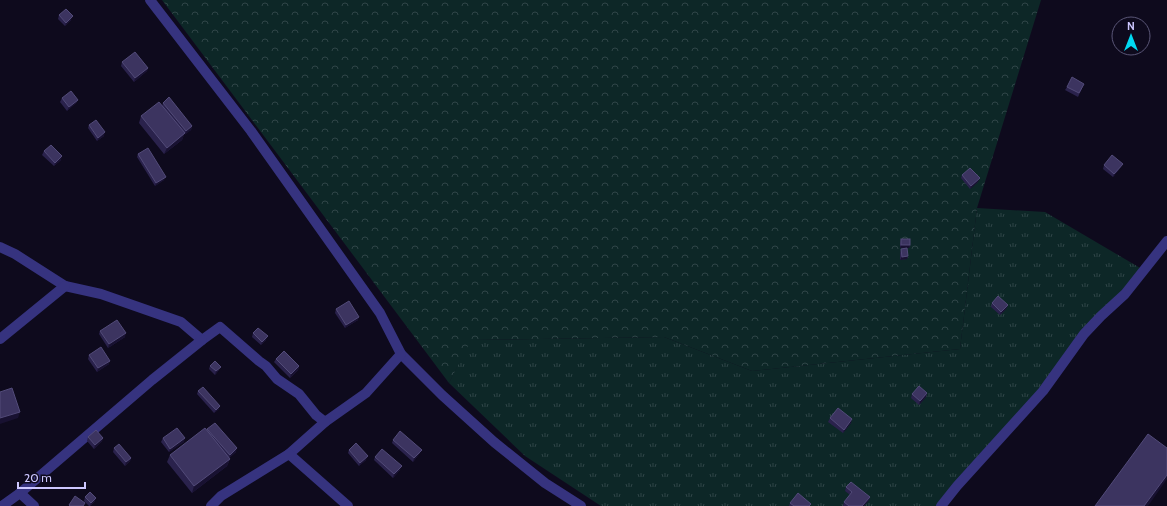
<svg xmlns="http://www.w3.org/2000/svg" width="1167" height="506" viewBox="0 0 1167 506" font-family="Cabin,sans-serif">
<defs>
<pattern id="grass-tufts" width="24" height="20" patternUnits="userSpaceOnUse"><rect width="24" height="20" fill="#0d2727"/><path d="M3 7l-1-3M5 7V3M7 7l1-3M15 17l-1-3M17 17v-4M19 17l1-3" fill="none" stroke="#2f4547"/></pattern>
<pattern id="forest-crowns" width="20" height="18" patternUnits="userSpaceOnUse"><rect width="20" height="18" fill="#0d2727"/><path d="M2 6a3 3 0 1 1 6 0M12 15a3 3 0 1 1 6 0" fill="none" stroke="#2f4547"/></pattern>
</defs>
<rect width="100%" height="100%" fill="#0e0a1d"/>
<path fill="url(#grass-tufts)" d="M977 208 1045 212 1147 272 1089 330 944 506H601L525 456 449 383 470 340 664 337 752 371 960 349Z"/>
<path fill="url(#forest-crowns)" d="M162 0H1041L977 208 960 349 752 371 664 337 471 340 449 383Z"/>
<g fill="none" stroke-linecap="round" stroke-linejoin="round">
<g stroke="#36337f" stroke-width="10">
<path d="M150 0 251 131 380 313 401 354 442 395 494 442 545 483 581 506"/>
<path d="M0 247 15 254 65 286 101 294 181 322 202 340 220 327 259 361 266 366 277 379 299 394 316 415 325 422 366 393 401 354"/>
<path d="M0 339 65 286"/>
<path d="M289 454 325 422"/>
<path d="M20 493 152 380 202 340"/>
<path d="M2 506 20 493 34 506"/>
<path d="M211 506 221 496 289 454 348 506"/>
<path d="M941 506 957 486 1043 391 1084 334 1101 316 1125 294 1167 241"/>
</g>
</g>
<g fill="#2a224c">
<path d="M59 15 71 20 65 26 58 19Z"/>
<path d="M1128 48H1138L1135 53Z"/>
<path d="M122 62 148 68 147 71 134 82 121 66Z"/>
<path d="M1084 84 1078 97 1065 90 1067 87Z"/>
<path d="M62 98 78 100 76 103 67 111 60 102Z"/>
<path d="M163 103 192 126 191 130 184 134 182 140 164 154 139 123 141 116 162 106Z"/>
<path d="M89 125 104 136 97 141 88 128Z"/>
<path d="M44 151 61 160 54 166 42 155Z"/>
<path d="M138 154 164 180 155 186 137 157Z"/>
<path d="M1104 165 1121 167 1113 177 1103 169Z"/>
<path d="M962 175 978 182 970 189 961 178Z"/>
<path d="M901 239 910 245 909 248H900V243Z"/>
<path d="M901 249 908 256 907 259 900 260V253Z"/>
<path d="M992 303 1008 305 1006 309 1000 315 991 307Z"/>
<path d="M336 309 358 320 345 328 335 313Z"/>
<path d="M100 331 125 337 108 348 99 334Z"/>
<path d="M253 333 266 340 261 345 252 337Z"/>
<path d="M89 355 109 364 97 372 88 359Z"/>
<path d="M276 359 299 366 298 370 290 378 274 362Z"/>
<path d="M210 366 219 370 215 375 209 369Z"/>
<path d="M198 391 219 409 214 413 197 394Z"/>
<path d="M927 393 926 397 919 405 911 398 912 394Z"/>
<path d="M830 418 851 423 843 433 828 422Z"/>
<path d="M207 429 236 452 229 458 230 459 227 466 192 493 167 462 170 455Z"/>
<path d="M88 437 103 438 102 441 94 449 87 441Z"/>
<path d="M163 438 184 442 169 452 161 442Z"/>
<path d="M393 440 420 453 413 462 392 443Z"/>
<path d="M114 448 131 458 130 461 125 466 113 452Z"/>
<path d="M349 450 366 460 359 466 348 453Z"/>
<path d="M375 457 400 470 393 478 374 460Z"/>
<path d="M846 487 870 497 869 500 864 506H843L844 502 850 495 845 491Z"/>
<path d="M85 497 95 501 90 506H89L84 501Z"/>
<path d="M790 503 810 506H789Z"/>
</g>
<g fill="#181131">
<path d="M73 16 71 20 65 26 66 23Z"/>
<path d="M148 68 147 71 134 82 135 78Z"/>
<path d="M78 100 76 103 67 111 69 107Z"/>
<path d="M192 126 191 130 185 135 186 131Z"/>
<path d="M105 132 104 136 97 141 98 138Z"/>
<path d="M185 133 182 140 164 154 167 148Z"/>
<path d="M62 156 61 160 54 166 55 163Z"/>
<path d="M1123 164 1121 167 1113 177 1114 174Z"/>
<path d="M166 177 164 180 155 186 156 183Z"/>
<path d="M980 178 978 182 970 189 971 186Z"/>
<path d="M901 245H910L909 248H900Z"/>
<path d="M908 256 907 259 900 260 902 257Z"/>
<path d="M1008 305 1006 309 1000 315 1001 312Z"/>
<path d="M359 317 358 320 345 328 346 325Z"/>
<path d="M126 333 125 337 108 348 109 344Z"/>
<path d="M268 336 266 340 261 345 262 342Z"/>
<path d="M110 361 109 364 97 372 98 368Z"/>
<path d="M299 366 298 370 290 378 291 374Z"/>
<path d="M221 367 219 370 215 375 216 371Z"/>
<path d="M927 393 926 397 919 405 920 401Z"/>
<path d="M220 406 219 409 214 413 216 410Z"/>
<path d="M20 412 18 418 0 424V418Z"/>
<path d="M852 419 851 423 843 433 844 430Z"/>
<path d="M103 438 102 441 94 449 95 445Z"/>
<path d="M185 438 184 442 169 452 170 449Z"/>
<path d="M237 448 236 452 229 458 230 455Z"/>
<path d="M422 450 420 453 413 462 414 458Z"/>
<path d="M368 456 366 460 359 466 360 463Z"/>
<path d="M131 458 130 461 125 466 126 462Z"/>
<path d="M230 459 227 466 192 493 194 486Z"/>
<path d="M402 466 400 470 393 478 394 474Z"/>
<path d="M1167 475V479L1148 506H1144Z"/>
<path d="M870 497 869 500 864 506H862Z"/>
<path d="M96 498 95 501 90 506 91 503Z"/>
</g>
<g fill="#3c3460" stroke="#524b79">
<path d="M66 9 73 16 66 23 59 15Z"/>
<path d="M135 52 148 68 135 78 122 62Z"/>
<path d="M1072 77 1084 84 1079 93 1067 87Z"/>
<path d="M71 91 78 100 69 107 62 98Z"/>
<path d="M169 97 192 126 186 131 163 103Z"/>
<path d="M159 102 185 133 167 148 141 116Z"/>
<path d="M96 120 105 132 98 138 89 125Z"/>
<path d="M51 145 62 156 55 163 44 151Z"/>
<path d="M148 148 166 177 156 183 138 154Z"/>
<path d="M1112 155 1123 164 1114 174 1104 165Z"/>
<path d="M970 168 980 178 971 186 962 175Z"/>
<rect x="901" y="239" width="9" height="6"/>
<path d="M907 248 908 256 902 257 901 249Z"/>
<path d="M998 296 1008 305 1001 312 992 303Z"/>
<path d="M349 301 359 317 346 325 336 309Z"/>
<path d="M117 320 126 333 109 344 100 331Z"/>
<path d="M258 328 268 336 262 342 253 333Z"/>
<path d="M101 347 110 361 98 368 89 355Z"/>
<path d="M284 351 299 366 291 374 276 359Z"/>
<path d="M215 361 221 367 216 371 210 366Z"/>
<path d="M919 386 927 393 920 401 912 394Z"/>
<path d="M203 387 220 406 216 410 198 391Z"/>
<path d="M12 388 20 412 0 418V392Z"/>
<path d="M838 408 852 419 844 430 830 418Z"/>
<path d="M215 423 237 448 230 455 207 429Z"/>
<path d="M177 428 185 438 170 449 163 438Z"/>
<path d="M205 428 230 459 194 486 170 455Z"/>
<path d="M96 430 103 438 95 445 88 437Z"/>
<path d="M400 431 422 450 414 458 393 440Z"/>
<path d="M1148 434 1167 448V475L1144 506H1095Z"/>
<path d="M356 443 368 456 360 463 349 450Z"/>
<path d="M119 444 131 458 126 462 114 448Z"/>
<path d="M382 449 402 466 394 474 375 457Z"/>
<path d="M851 482 870 497 862 506H849L844 502 852 492 846 487Z"/>
<path d="M90 492 96 498 91 503 85 497Z"/>
<path d="M798 493 811 504 809 506H794L790 503Z"/>
<path d="M75 496 85 503 83 506H70L69 505Z"/>
</g>
<g transform="translate(1131 36)"><circle r="19" fill="#0e0a1d" stroke="#5a5677"/>
<path d="M0-3L7 15L0 10L-7 15Z" fill="#00d9f2"/>
<text y="-6" font-size="11" font-weight="bold" text-anchor="middle" fill="#cdc7ff">N</text>
</g>
<path d="M18 482v6h67v-6" fill="none" stroke="#cdc7ff" stroke-width="2"/>
<text x="24" y="482" font-size="12" fill="#cdc7ff" stroke="#0e0a1d" stroke-width="3" paint-order="stroke">20 m</text>
</svg>
